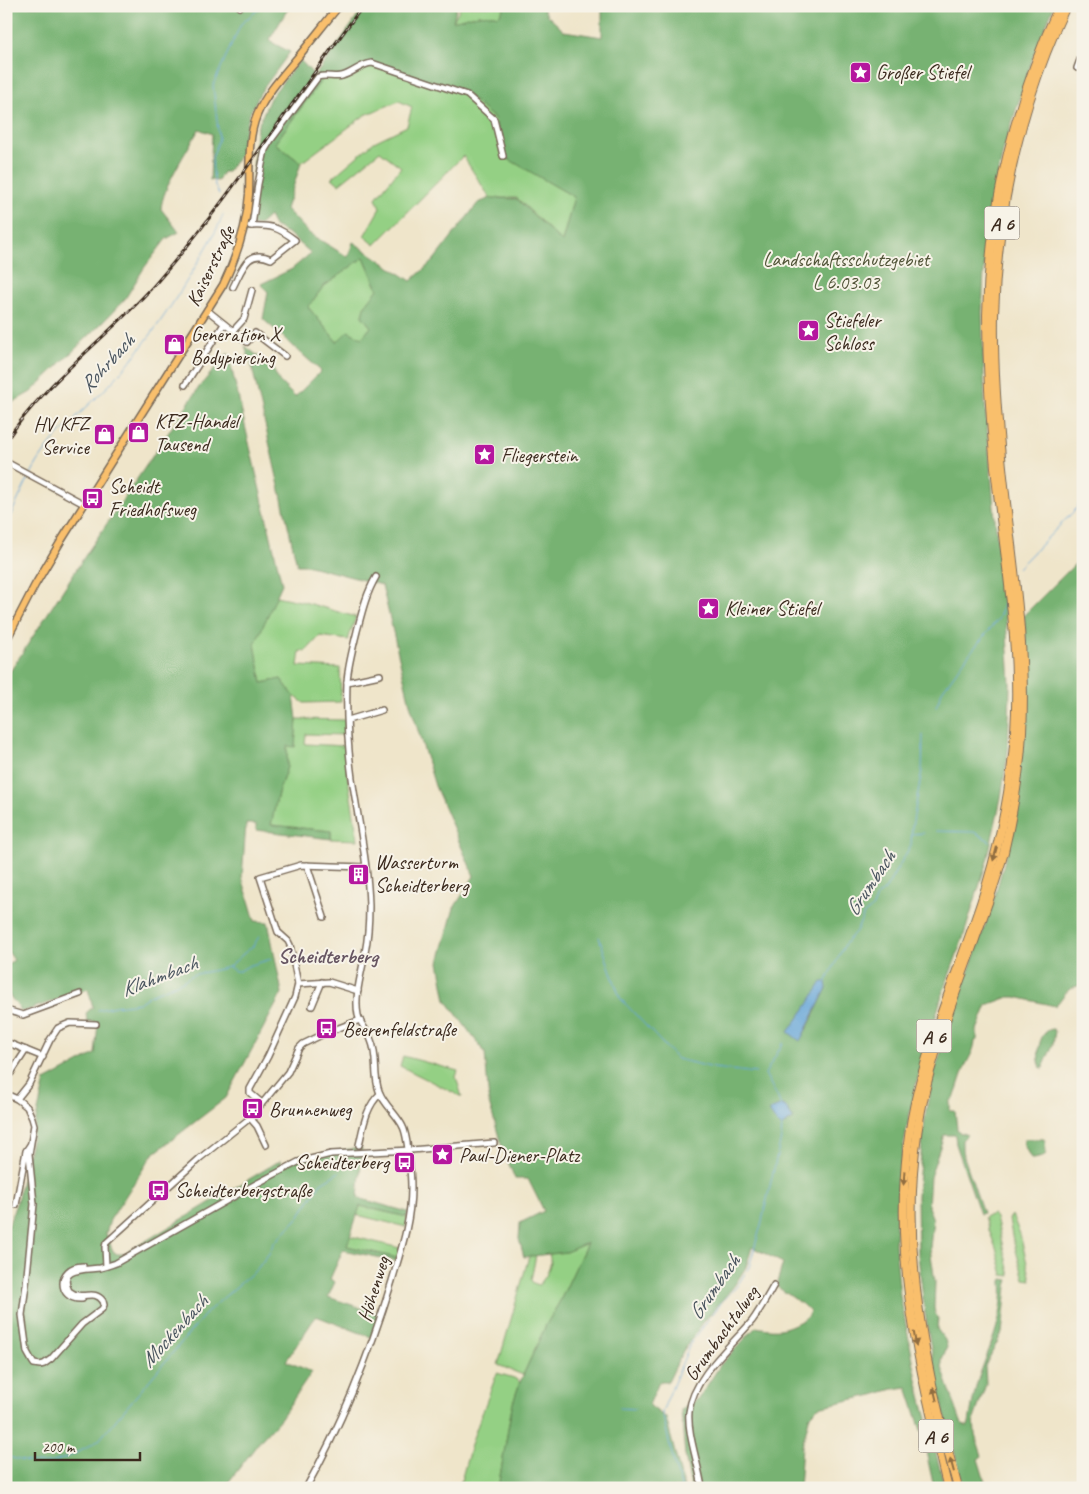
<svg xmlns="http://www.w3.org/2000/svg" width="1089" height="1494" viewBox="0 0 1089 1494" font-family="Caveat,sans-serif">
<rect width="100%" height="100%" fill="#f7f3e8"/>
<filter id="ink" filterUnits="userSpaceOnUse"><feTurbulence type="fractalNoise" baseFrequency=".02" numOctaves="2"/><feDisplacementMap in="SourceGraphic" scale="10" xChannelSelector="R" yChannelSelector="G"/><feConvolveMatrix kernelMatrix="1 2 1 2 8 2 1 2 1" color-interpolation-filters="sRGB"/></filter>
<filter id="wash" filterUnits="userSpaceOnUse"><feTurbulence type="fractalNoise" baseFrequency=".0096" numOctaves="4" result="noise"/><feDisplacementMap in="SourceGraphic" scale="20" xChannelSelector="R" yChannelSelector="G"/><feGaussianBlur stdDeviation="1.12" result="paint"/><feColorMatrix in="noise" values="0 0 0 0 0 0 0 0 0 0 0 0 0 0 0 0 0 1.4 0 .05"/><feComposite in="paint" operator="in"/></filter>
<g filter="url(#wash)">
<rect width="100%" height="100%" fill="#efe5ca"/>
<g fill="#94d084" stroke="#687d51">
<path d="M461 6H505L499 16C483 12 468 17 453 21Z"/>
<path d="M366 63 467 95 495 119 504 156 574 197 562 242 517 198H490L463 156 375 245 364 236 380 208 376 198 401 167 380 151 339 184 332 178 374 142 407 126 412 107 399 101 365 115 301 163 275 143 320 82 327 75Z"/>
<path d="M364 257 378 290 364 307 362 316 371 327 362 338 338 343 308 307 323 287Z"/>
<path d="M276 596 304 602 356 617 348 640 320 636 306 651H300L298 666 340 668 341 702 304 703 294 696 281 679 262 683 255 644Z"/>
<path d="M297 719 345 720V735L306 734 305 744 346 746 347 773 358 840 331 839V831L271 825 278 793 287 767V745L295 746Z"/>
<path d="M403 1056 458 1071 456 1077 462 1097 400 1066Z"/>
<path d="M360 1206 407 1217 406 1227 357 1215Z"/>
<path d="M993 1214 996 1218 1010 1276 1003 1275 997 1251 984 1217Z"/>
<path d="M1012 1215 1020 1234 1031 1280 1024 1279 1012 1236 1009 1219Z"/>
<path d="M350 1236 400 1248 397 1258 347 1246Z"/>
<path d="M587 1243 560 1301 546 1325 523 1375 498 1365 529 1256 536 1255 531 1280 533 1283 539 1285 546 1276 551 1262 549 1254 566 1252Z"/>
<path d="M497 1373 514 1378 520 1382 512 1406 498 1488H459L473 1438Z"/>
</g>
<g fill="#77b272" stroke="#596e48" fill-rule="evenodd">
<path d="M6 6H292L286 12 270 39 273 43 290 52 260 93 250 113 244 135 243 151 227 172H223L218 181 210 180 212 134 199 129C188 149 162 188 161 209L179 232 166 239 144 268 125 299 103 322 31 392 6 406Z"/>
<path d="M365 6H457L453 21C468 17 483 12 499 16L505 6H544V10L547 15 564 31 602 37V6H1054L1033 57 1003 151 994 194 985 252 982 312 985 404 995 519 1006 618 1010 684 1008 751 1001 798 987 861 963 938 942 995 915 1088 903 1148 898 1187 895 1244 900 1296 918 1384 945 1488H934L922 1433 907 1387 893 1389 873 1395 818 1407 810 1415 802 1446 799 1488H691L685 1455 681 1410 699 1398 721 1364 756 1327C773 1330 780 1331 795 1324 802 1320 807 1319 810 1312L802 1304 776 1286 783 1263 752 1247 746 1267 734 1286 702 1324 683 1351 668 1382H659L649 1405 666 1418 684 1488H498L512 1406 520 1382 546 1325 560 1301 587 1243 566 1252 524 1257 519 1239 520 1223 544 1211 528 1179H515L501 1144 489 1103 485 1053 446 1000 439 962 454 908 474 876 435 786 410 704 382 585 306 565H297L252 367 245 346 272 367 279 381 295 397 321 371 263 319 268 292 261 284 292 269 311 253 289 234 274 226 269 216 259 225H249L253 197 254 157 257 128 270 98 300 60 315 76ZM372 63 467 95 495 119 503 156 574 197 562 242 517 199 491 198 478 203 433 261 411 281 353 242 348 257 310 234 286 209 301 163 275 143 320 82 327 75 341 76ZM364 257 378 289 364 307 362 316 371 327 362 338 348 331 337 342 308 307 323 287ZM827 988 809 1025 800 1040 788 1032 805 1009ZM782 1105 786 1108 793 1119 782 1126 778 1125 770 1112V1110Z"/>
<path d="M228 353 282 584 255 644 262 683 281 679 294 696 297 719 295 747 287 746V767L278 793 271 825 331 831V839L256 830V824H246L242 877 255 921 268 922 282 993 226 1098 152 1155 110 1220 106 1234 113 1251 117 1254H124L281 1160 282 1166C307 1154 334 1150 362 1148L358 1198 408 1212 407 1217 360 1206 347 1246 397 1258 396 1261 343 1250 330 1279 335 1282 328 1297 379 1314 371 1337 316 1316 286 1361 312 1372 280 1419 260 1441 224 1488H6V1232L17 1201 45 1081 95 1054 98 1023 87 1021 86 1013 93 1007 88 989 22 1012 6 991V965L14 960 6 949V857L9 850 6 845V678L87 553 200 386Z"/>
<path d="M1083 556V985C1065 987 1065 996 1055 1006L1016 997H1009L987 1005 977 1030V1040L975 1041C974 1052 969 1057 965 1067 960 1078 958 1088 954 1099L950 1101V1111H955L957 1129 959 1132 967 1135 962 1140V1151L983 1213 980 1214 956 1144 955 1135H944L930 1177 928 1207 933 1219 930 1248 935 1282 934 1308 935 1313 938 1318 937 1329 945 1340 947 1347 942 1359V1368L961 1422 965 1426H968L969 1423C971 1410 975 1387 980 1374 991 1343 1005 1315 1002 1281L1003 1279 1009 1280 1007 1286 1002 1333 985 1366 986 1384 974 1419 975 1434 982 1456 978 1459 987 1488H964L948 1428 935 1372 924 1307 918 1255 917 1196 919 1173 926 1110 934 1073 960 995 991 909 1008 849 1029 683 1024 615Z"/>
<path d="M1053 1029 1055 1031 1053 1044 1043 1068H1041C1036 1057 1038 1030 1053 1029Z"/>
<path d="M1024 1139H1044L1045 1141 1046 1153 1043 1157 1034 1159H1031L1024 1145Z"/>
</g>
<g fill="#65a5d8" stroke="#50687b">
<path d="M822 982H826L827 988 800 1041 788 1032 805 1009Z"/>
<path d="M782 1105 786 1107 793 1119 782 1126 778 1125 770 1113V1110Z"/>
</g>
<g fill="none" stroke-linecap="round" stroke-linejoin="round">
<g stroke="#65a5d8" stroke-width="1">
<path d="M219 194 215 186 213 171 212 158 219 139 213 85 241 24 262 6"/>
<path d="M31 474C50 436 86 410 114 380 147 343 175 302 200 259 208 245 217 231 223 215"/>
<path d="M6 525 29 477"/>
<path d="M1017 569 1076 509 1083 498"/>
<path d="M936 707 942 691 966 658 999 618 1006 596"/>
<path d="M936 831 974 832 990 841"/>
<path d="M913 834 924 833"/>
<path d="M599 937 620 998 677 1059 714 1068 756 1073"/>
<path d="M229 967 235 971H240L248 966 271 959"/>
<path d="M826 982 845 944 857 930 864 914 873 907 877 896 885 890 911 845 912 827 922 770 923 735"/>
<path d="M98 1010 115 1006 139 1003 150 995 181 982 192 975 229 967 243 954 253 946 259 937"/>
<path d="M781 1106 778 1098 765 1074 783 1043"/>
<path d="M619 1408 635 1409"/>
<path d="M6 1456C18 1460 32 1464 45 1463 60 1463 86 1449 99 1440L207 1312 257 1269 270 1252 273 1244 298 1218 321 1183 339 1172"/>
<path d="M682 1488 675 1467 662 1412 690 1344 721 1303 737 1286 749 1267 761 1225 781 1138 782 1125"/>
</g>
</g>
</g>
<g filter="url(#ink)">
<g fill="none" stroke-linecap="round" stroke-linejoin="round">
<defs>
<g id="minor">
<path d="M240 7 241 6"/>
<path d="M1077 68 1083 52"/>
<path d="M252 226 258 184 265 150 271 140 318 77C326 74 334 78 342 76 353 73 361 64 372 63L467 95 494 119 503 156"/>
<path d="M233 287C242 270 247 248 271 259L295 240C278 227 271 225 250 226"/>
<path d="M207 310 247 342 255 333 285 356"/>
<path d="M233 331 244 319 252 290"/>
<path d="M185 385 224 324"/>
<path d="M6 462 84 504"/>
<path d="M347 682 380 675"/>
<path d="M348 720 382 710"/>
<path d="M307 865 324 917"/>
<path d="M298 984 329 982 358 991"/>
<path d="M312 1006 322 982"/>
<path d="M6 1010 23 1015 80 994"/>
<path d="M6 1042 43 1057"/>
<path d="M11 1073 26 1050"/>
<path d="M6 1094 17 1099 27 1107 32 1118 34 1125 29 1154 34 1204 26 1285 22 1315 27 1352 32 1361 34 1364 40 1365 44 1364 51 1359 82 1324 102 1309 104 1305 103 1301C93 1288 83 1302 69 1291 57 1267 86 1270 100 1268 105 1267 110 1265 116 1263L256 1184 298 1162 331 1154 411 1150 494 1143"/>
<path d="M17 1099 29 1084 50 1040 58 1028 70 1023 96 1024"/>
<path d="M262 1103 250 1093V1089L268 1056 295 997 298 984 290 945 288 941 278 932 260 877 301 865 365 867"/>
<path d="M250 1118 257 1126 266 1145"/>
<path d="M359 1145C363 1128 366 1106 380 1094"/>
<path d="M16 1205 26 1151 30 1145"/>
<path d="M106 1266 105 1247 106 1243 200 1158 250 1118 288 1072 299 1048 303 1044 328 1032 360 1020"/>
<path d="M82 1299C57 1301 56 1266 83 1266"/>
<path d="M306 1488C343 1422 370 1353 392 1281 401 1250 411 1221 411 1188 411 1176 408 1137 403 1127 397 1114 384 1105 379 1091 373 1075 378 1056 371 1040 368 1031 360 1024 358 1015 354 995 362 972 365 953 368 938 369 921 369 906 368 863 358 820 352 778 348 748 346 713 347 682 348 665 353 648 357 631 362 612 366 594 376 577"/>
<path d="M702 1488C699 1465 687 1434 689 1412 693 1377 731 1346 752 1321 760 1310 767 1297 774 1285"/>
</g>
<path id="major" d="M6 641 35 585 61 541 223 285C237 256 247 226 249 194 250 169 247 139 257 115 266 93 283 75 298 57 312 40 325 23 339 6"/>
<g id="highway">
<path d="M948 1488C941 1463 936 1438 931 1414 906 1307 891 1198 918 1090 934 1026 960 966 981 903 999 848 1011 790 1015 732 1021 643 1004 555 995 467 990 417 987 366 987 315 989 209 1015 103 1059 6"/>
<path d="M958 1488C918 1343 889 1201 935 1054 947 1015 961 977 975 939 985 911 996 882 1004 852 1013 813 1020 773 1022 732 1027 644 1011 555 1002 467 997 417 993 366 994 315 997 209 1021 103 1066 6"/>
</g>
</defs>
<use href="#minor" stroke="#7a6b5a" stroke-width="8"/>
<use href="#major" stroke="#7a6b5a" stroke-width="9"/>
<use href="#highway" stroke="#7a6b5a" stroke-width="10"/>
<use href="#minor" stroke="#fff" stroke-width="5"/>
<use href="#major" stroke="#f9bf6c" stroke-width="6"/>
<use href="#highway" stroke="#f9bf6c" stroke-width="8"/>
<defs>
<path id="rail" d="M6 441C47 379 109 337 157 282 232 196 294 98 363 6"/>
</defs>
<use href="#rail" stroke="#3b2a1e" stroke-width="3"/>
<use href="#rail" stroke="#f7f3e8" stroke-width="1" stroke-dasharray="4" stroke-linecap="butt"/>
</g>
<defs><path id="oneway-solid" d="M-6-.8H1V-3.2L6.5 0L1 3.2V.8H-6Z" transform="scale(1.25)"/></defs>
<g fill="#906d41">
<use href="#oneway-solid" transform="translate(995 854) rotate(105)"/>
<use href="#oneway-solid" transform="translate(904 1178) rotate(94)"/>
<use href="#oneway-solid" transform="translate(915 1339) rotate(80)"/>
<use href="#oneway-solid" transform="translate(935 1394) rotate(-103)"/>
<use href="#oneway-solid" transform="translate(952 1465) rotate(-105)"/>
</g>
</g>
<defs>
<symbol id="sight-square" viewBox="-11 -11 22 22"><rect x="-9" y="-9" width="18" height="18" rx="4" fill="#b5179e" stroke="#f7f3e8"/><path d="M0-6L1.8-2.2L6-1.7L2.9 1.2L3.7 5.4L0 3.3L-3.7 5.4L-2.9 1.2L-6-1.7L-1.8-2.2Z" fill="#fff"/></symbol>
<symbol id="shop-square" viewBox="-11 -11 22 22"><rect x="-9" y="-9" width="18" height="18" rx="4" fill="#b5179e" stroke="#f7f3e8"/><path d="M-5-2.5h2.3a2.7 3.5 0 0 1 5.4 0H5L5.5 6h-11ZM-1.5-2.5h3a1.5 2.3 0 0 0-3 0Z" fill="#fff"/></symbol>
<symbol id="bus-square" viewBox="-11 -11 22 22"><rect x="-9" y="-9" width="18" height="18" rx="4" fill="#b5179e" stroke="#f7f3e8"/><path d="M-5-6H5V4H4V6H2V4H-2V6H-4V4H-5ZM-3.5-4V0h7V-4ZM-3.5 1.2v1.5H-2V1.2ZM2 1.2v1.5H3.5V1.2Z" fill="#fff"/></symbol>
<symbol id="building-square" viewBox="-11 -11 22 22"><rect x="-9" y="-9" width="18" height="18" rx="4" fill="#b5179e" stroke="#f7f3e8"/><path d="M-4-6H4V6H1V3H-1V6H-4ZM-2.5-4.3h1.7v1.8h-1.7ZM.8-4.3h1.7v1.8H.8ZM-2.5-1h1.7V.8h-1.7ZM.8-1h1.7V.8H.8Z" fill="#fff"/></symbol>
</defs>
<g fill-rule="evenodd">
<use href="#sight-square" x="848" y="60" width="25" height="25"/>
<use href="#sight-square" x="796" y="318" width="25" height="25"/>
<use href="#shop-square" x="162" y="332" width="25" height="25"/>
<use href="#shop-square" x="126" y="420" width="25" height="25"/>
<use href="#shop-square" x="92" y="422" width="25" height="25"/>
<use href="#sight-square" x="472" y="442" width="25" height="25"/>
<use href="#bus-square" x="80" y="486" width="25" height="25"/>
<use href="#sight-square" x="696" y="596" width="25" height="25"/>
<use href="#building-square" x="346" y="862" width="25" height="25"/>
<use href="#bus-square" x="314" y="1016" width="25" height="25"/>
<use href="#bus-square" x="240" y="1096" width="25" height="25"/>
<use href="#sight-square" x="430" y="1142" width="25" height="25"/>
<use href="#bus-square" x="392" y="1150" width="25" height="25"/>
<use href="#bus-square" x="146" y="1178" width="25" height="25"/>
</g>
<g text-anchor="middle" stroke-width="4" stroke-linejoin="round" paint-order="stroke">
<g fill="#f7f3e8" stroke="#73665b" stroke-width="1">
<rect x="984.5" y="206.5" width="35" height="33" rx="4"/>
<rect x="916.5" y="1019.5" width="35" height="33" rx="4"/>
<rect x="918.5" y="1419.5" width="35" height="33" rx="4"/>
</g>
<g font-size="19" font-weight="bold" fill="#3b2a1e">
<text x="1002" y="230">A 6</text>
<text x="934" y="1043">A 6</text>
<text x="936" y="1443">A 6</text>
</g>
<g font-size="20" fill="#3b2a1e" stroke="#f7f3e8" text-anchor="start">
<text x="876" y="79">Großer Stiefel</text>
<text x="824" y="327">Stiefeler<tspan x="824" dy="23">Schloss</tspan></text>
<text x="191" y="341">Generation X<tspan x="191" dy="23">Bodypiercing</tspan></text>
<text x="155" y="428">KFZ-Handel<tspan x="155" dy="23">Tausend</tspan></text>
<text x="89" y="431" text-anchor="end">HV KFZ<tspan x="89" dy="23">Service</tspan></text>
<text x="501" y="462">Fliegerstein</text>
<text x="109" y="493">Scheidt<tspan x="109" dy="23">Friedhofsweg</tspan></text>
<text x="725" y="615">Kleiner Stiefel</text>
<text x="375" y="869">Wasserturm<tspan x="375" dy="23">Scheidterberg</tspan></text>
<text x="343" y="1036">Beerenfeldstraße</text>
<text x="269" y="1116">Brunnenweg</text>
<text x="459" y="1162">Paul-Diener-Platz</text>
<text x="389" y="1169" text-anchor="end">Scheidterberg</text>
<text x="175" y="1197">Scheidterbergstraße</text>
</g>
<g font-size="20" fill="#515438" stroke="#f7f3e8">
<text x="846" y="266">Landschaftsschutzgebiet<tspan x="846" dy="23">L 6.03.03</tspan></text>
</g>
<g font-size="20" fill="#3b2a1e" stroke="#f7f3e8">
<text transform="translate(210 266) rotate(-64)" y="7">Kaiserstraße</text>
<text transform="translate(373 1289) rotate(-73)" y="7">Höhenweg</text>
<text transform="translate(721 1333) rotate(-54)" y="7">Grumbachtalweg</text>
</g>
<g font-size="21" font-style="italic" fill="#4a555f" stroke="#f7f3e8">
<text transform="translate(107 363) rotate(-48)" y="7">Rohrbach</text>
<text transform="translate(870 883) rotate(-56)" y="7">Grumbach</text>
<text transform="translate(159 976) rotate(-21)" y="7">Klahmbach</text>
<text transform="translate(714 1287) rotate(-55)" y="7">Grumbach</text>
<text transform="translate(174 1331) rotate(-48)" y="7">Mockenbach</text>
</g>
<g font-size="21" font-weight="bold" fill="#675662" stroke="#f7f3e8">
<text x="328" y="963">Scheidterberg</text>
</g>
</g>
<rect width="1089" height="1494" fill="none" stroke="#f7f3e8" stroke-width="25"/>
<path d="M35 1452v8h105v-8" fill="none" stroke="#3b2a1e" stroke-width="2.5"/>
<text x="42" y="1452" font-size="15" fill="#3b2a1e" stroke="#f7f3e8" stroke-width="4" paint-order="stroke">200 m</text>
</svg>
